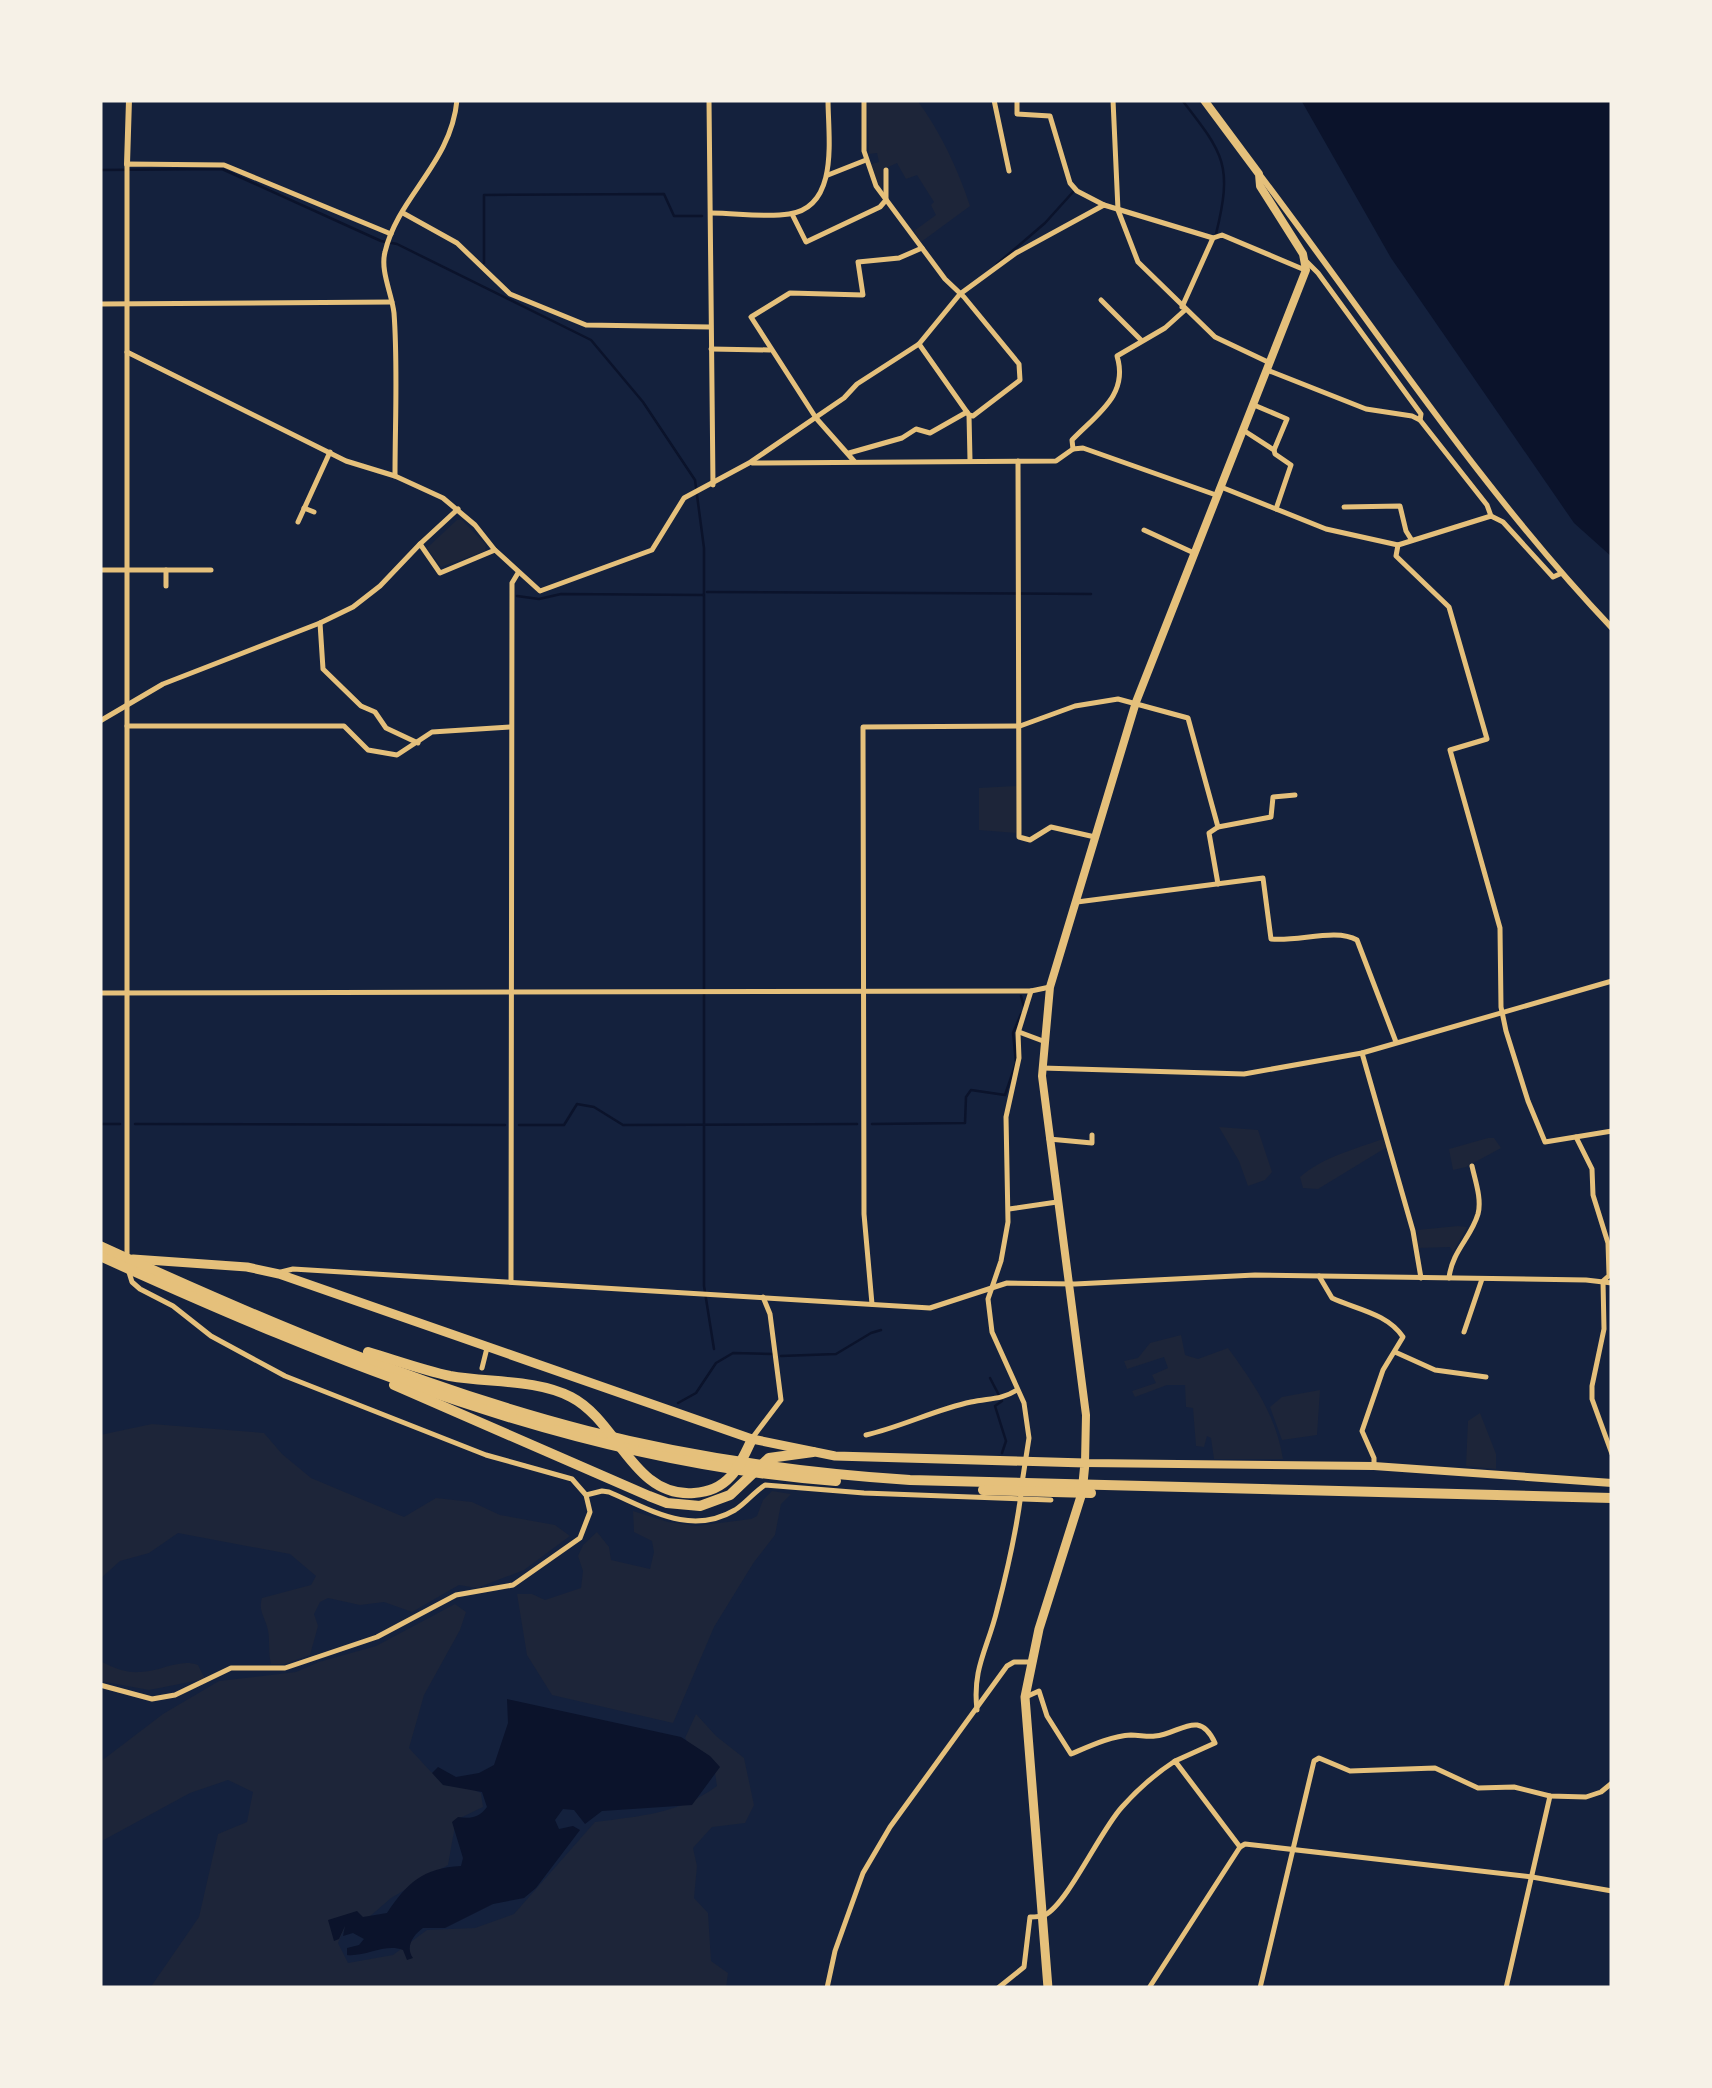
<svg xmlns="http://www.w3.org/2000/svg" width="1712" height="2088" viewBox="0 0 1712 2088" font-family="Commissioner,sans-serif">
<rect width="100%" height="100%" fill="#14213d"/>
<g fill="#1d2539">
<path d="M867 100H917C940 131 958 169 970 206L921 242 914 231 936 215 931 205 934 202 917 175 906 179 897 163 884 169 882 188 879 186 871 164 879 162 877 153 869 154Z"/>
<path d="M457 520H462L486 545 485 551 441 567 427 548Z"/>
<path d="M1016 786V833L979 830V788Z"/>
<path d="M1219 1127 1258 1130 1272 1172 1265 1180 1248 1186 1239 1161Z"/>
<path d="M1488 1138H1494L1501 1148 1466 1167 1453 1170 1449 1149Z"/>
<path d="M1383 1139 1387 1147 1318 1189 1303 1188 1300 1177C1323 1157 1355 1149 1383 1139Z"/>
<path d="M1458 1226 1467 1227 1453 1252 1450 1247 1418 1248 1417 1230Z"/>
<path d="M1181 1335 1185 1355 1198 1359 1228 1348C1254 1384 1276 1415 1283 1459H1214L1211 1438 1207 1436 1204 1447 1196 1446 1193 1408 1186 1407 1185 1385H1167L1135 1397 1132 1391 1156 1383 1152 1375 1168 1368 1164 1357 1127 1369 1124 1361 1138 1358 1150 1343Z"/>
<path d="M1320 1390 1317 1435 1282 1440 1270 1407 1282 1397Z"/>
<path d="M1480 1413 1496 1454V1469L1466 1466 1468 1421Z"/>
<path d="M152 1424 264 1433 282 1454 311 1478 404 1517 436 1498 472 1502 500 1515 555 1525 570 1536 524 1570 477 1588 459 1585 412 1612 384 1602 360 1605 328 1598 320 1602 314 1614 318 1626 310 1655 285 1664H271C268 1652 270 1641 268 1630 265 1617 258 1611 262 1598L311 1585 316 1576 290 1554 178 1533 149 1553 120 1561 100 1579V1435Z"/>
<path d="M772 1491 791 1494 781 1504 775 1535 754 1562 714 1627 673 1723 552 1695 527 1655 517 1594H532L545 1600 581 1588 583 1571 578 1556 583 1545 597 1532 609 1547 611 1560 650 1569 654 1552 652 1541 634 1532 633 1511 668 1522 696 1526 751 1519 757 1516 763 1500Z"/>
<path d="M455 1604 466 1612 460 1630 424 1695 409 1748 431 1772 481 1793 483 1807 456 1820 448 1865 391 1898 368 1918 347 1923 338 1943 348 1963 393 1955 427 1930 475 1928 514 1914 595 1822C640 1816 679 1814 717 1786L713 1760 692 1750 685 1738 696 1714 716 1736 744 1758 754 1805 745 1823 712 1827 693 1848 697 1866 694 1898 708 1913 711 1961 728 1973 726 1988H150L199 1917 218 1834 247 1822 253 1792 228 1780 190 1793 100 1842V1762L163 1714 219 1681 296 1672 319 1662 376 1646Z"/>
<path d="M100 1661C114 1668 125 1673 140 1672 160 1672 179 1658 198 1665L205 1679 149 1690 100 1681Z"/>
</g>
<g fill="#0b132b">
<path d="M1301 100H1612V557L1574 523 1391 258Z"/>
<path d="M507 1699 681 1737 710 1756 720 1767 692 1805 602 1811 585 1824 574 1810 563 1809 555 1820 559 1829 573 1826 580 1830 536 1888 524 1898 493 1904 445 1928H423C413 1935 405 1947 413 1958L407 1960 403 1950C385 1943 366 1957 347 1955V1948L359 1945 364 1939 353 1933 343 1936 345 1926 339 1939 334 1941 328 1920 357 1911 363 1917 387 1913C407 1883 423 1868 461 1866L463 1858 452 1822 458 1817C470 1819 479 1818 487 1807L482 1792 443 1785 432 1773 438 1767 456 1777 479 1773 494 1765 508 1723Z"/>
</g>
<g fill="none" stroke-linecap="round" stroke-linejoin="round">
<g stroke="#0b132b" stroke-width="2.5">
<path d="M1182 100C1224 154 1233 165 1216 234"/>
<path d="M100 170 222 169 381 241 397 244 591 340 643 402 695 480 704 548V1286L714 1349"/>
<path d="M484 263V195L664 194 674 216H702"/>
<path d="M997 264 1045 223 1073 192"/>
<path d="M707 592 1091 594"/>
<path d="M517 596 539 599 561 594 703 595"/>
<path d="M1021 996 1024 1007"/>
<path d="M100 1124H120"/>
<path d="M135 1124 505 1125"/>
<path d="M872 1124 965 1123 966 1097 971 1090 1005 1095 1016 1063 1013 1033 1021 1014"/>
<path d="M519 1125H564L577 1104 594 1107 623 1125 857 1124"/>
<path d="M781 1356 836 1354 871 1333 881 1330"/>
<path d="M990 1378 1002 1401 995 1406 1006 1441 1002 1453"/>
<path d="M678 1403 696 1393 716 1363 733 1353 773 1354"/>
</g>
<g stroke="#e5c07b" stroke-width="5">
<path d="M709 100 713 485"/>
<path d="M864 100V151L876 186 945 279 964 297 1019 364 1020 380 973 416 969 415"/>
<path d="M994 100 1009 171"/>
<path d="M1017 100V114L1050 116 1070 183 1077 191 1104 205"/>
<path d="M1113 100 1118 210 1138 262 1215 337 1270 363"/>
<path d="M828 175 866 160"/>
<path d="M403 213 457 243 510 294 586 325 710 327"/>
<path d="M711 213C736 213 765 218 789 214 840 207 828 136 828 100"/>
<path d="M792 214 806 242 880 207 886 200V170"/>
<path d="M1307 262 1318 273 1421 414 1420 420 1487 505 1491 516"/>
<path d="M1101 300 1141 340"/>
<path d="M100 304 392 302"/>
<path d="M1182 307 1213 238"/>
<path d="M919 344 969 415 970 460"/>
<path d="M711 349 770 350"/>
<path d="M127 352 346 461 395 476 443 498 475 525 494 549"/>
<path d="M1267 370 1366 409 1412 416 1420 420"/>
<path d="M1243 430 1274 450 1287 419 1254 405"/>
<path d="M1073 449 1072 440C1097 414 1129 395 1117 356L1165 328 1185 310"/>
<path d="M1274 450 1275 454 1291 465 1276 509"/>
<path d="M849 453 902 438 916 429 930 433 967 412"/>
<path d="M854 461 816 418 751 317 790 293 863 295 858 262 899 258 922 248"/>
<path d="M1018 461 1019 837 1030 840 1051 827 1095 837"/>
<path d="M752 463 1056 461 1073 449 1083 448 1216 495"/>
<path d="M395 476C395 422 398 367 394 313 392 294 380 271 385 252 398 196 451 164 457 100"/>
<path d="M1221 487 1326 529 1398 545 1396 556 1449 607 1487 739 1450 750 1500 928 1501 1007 1506 1031 1528 1101 1545 1142 1612 1131"/>
<path d="M1344 507 1400 506 1406 531 1411 539"/>
<path d="M304 508 314 512"/>
<path d="M298 522 330 452"/>
<path d="M1144 530 1194 553"/>
<path d="M420 544 458 509"/>
<path d="M1398 545 1491 516 1503 522 1553 577 1562 573"/>
<path d="M100 570H211"/>
<path d="M166 586V570"/>
<path d="M320 623 323 669 361 706 375 712 386 728 418 743"/>
<path d="M100 721 163 684 320 623 353 607 380 586 420 544 440 573 495 550 540 591 652 550 684 498 749 463 844 398 857 384 919 344 960 294 1016 253 1104 205 1213 238 1222 235 1305 270"/>
<path d="M127 726H344L368 750 397 755 432 732 510 727"/>
<path d="M1218 827 1271 817 1273 797 1295 795"/>
<path d="M1077 902 1263 878 1271 939C1298 942 1336 928 1357 940L1396 1042"/>
<path d="M100 993 1031 991 1050 987"/>
<path d="M1019 1032 1043 1041"/>
<path d="M1362 1053 1413 1231 1421 1278"/>
<path d="M1042 1068 1244 1074 1362 1053 1612 981"/>
<path d="M1576 1137 1592 1169 1593 1195 1608 1243 1609 1274"/>
<path d="M1049 1139 1092 1143V1135"/>
<path d="M1009 1209 1057 1202"/>
<path d="M127 1258V164L224 165 391 234"/>
<path d="M281 1272 293 1269 930 1308 1007 1283 1075 1284 1255 1275 1586 1280 1612 1283"/>
<path d="M1612 1273 1603 1281 1604 1329 1592 1386V1399L1612 1454"/>
<path d="M1319 1276 1332 1298C1355 1309 1387 1313 1403 1337L1383 1370 1362 1431 1374 1458V1466"/>
<path d="M1449 1278C1452 1251 1471 1238 1478 1214 1482 1199 1475 1180 1472 1166"/>
<path d="M511 1281 512 583 518 573"/>
<path d="M872 1304 864 1214 863 727 1020 726 1075 706 1118 699 1188 718 1218 827 1209 833 1218 884"/>
<path d="M1464 1332 1482 1279"/>
<path d="M1395 1352 1435 1370 1486 1377"/>
<path d="M482 1368 487 1348"/>
<path d="M866 1435C901 1427 937 1409 971 1402 989 1398 1001 1400 1017 1390"/>
<path d="M753 1437 781 1400 770 1314 763 1297"/>
<path d="M1022 1483 1029 1438 1024 1403 992 1332 988 1299 1001 1261 1008 1222 1006 1117 1019 1058 1018 1033 1031 991"/>
<path d="M586 1495 602 1491 609 1492C651 1510 691 1536 735 1510 746 1503 754 1492 765 1485L864 1493 1051 1500"/>
<path d="M100 1685 152 1699 175 1695 231 1668H285L377 1637 456 1595 513 1585 580 1538 590 1512 586 1495 572 1479 486 1455 285 1376 211 1336 173 1306 140 1289 132 1282 128 1269"/>
<path d="M1028 1696 1039 1691 1047 1716 1071 1754C1090 1746 1111 1736 1131 1735 1139 1735 1148 1737 1155 1736 1180 1734 1199 1708 1215 1743L1175 1761"/>
<path d="M977 1710C972 1668 988 1648 997 1610 1007 1572 1016 1533 1021 1494"/>
<path d="M1240 1847 1245 1844 1532 1877 1612 1891"/>
<path d="M827 1988 835 1951 863 1873 890 1827 1007 1666 1014 1662H1031"/>
<path d="M998 1988 1024 1967 1030 1917C1035 1917 1040 1917 1045 1915 1068 1903 1100 1831 1122 1807 1138 1789 1155 1774 1175 1761L1240 1847"/>
<path d="M1149 1988 1240 1847"/>
<path d="M1260 1988 1314 1761 1319 1758 1350 1771 1435 1768 1478 1788 1514 1787 1550 1796 1586 1797 1601 1792 1612 1783"/>
<path d="M1506 1988 1550 1796"/>
</g>
<g stroke="#e5c07b" stroke-width="6">
<path d="M127 164 129 100"/>
<path d="M1260 175C1375 327 1480 489 1612 628"/>
</g>
<path stroke="#e5c07b" stroke-width="8" d="M1204 100 1259 174 1260 186 1303 254 1306 270 1136 702 1050 987 1042 1076 1086 1415 1085 1463 1374 1466 1612 1483"/>
<path stroke="#e5c07b" stroke-width="9" d="M133 1259 247 1267 279 1274 752 1439 835 1456 1085 1463 1082 1493 1039 1629 1025 1697 1048 1988"/>
<g stroke="#e5c07b" stroke-width="10">
<path d="M100 1246C257 1318 420 1388 588 1431 694 1458 802 1473 910 1480L1612 1498"/>
<path d="M100 1256C334 1362 577 1462 836 1481"/>
<path d="M368 1352C395 1360 423 1370 450 1376 489 1383 536 1379 571 1397 618 1421 633 1498 694 1493 729 1491 739 1467 752 1439"/>
<path d="M394 1385 649 1496 667 1503 700 1506 730 1495 769 1458 813 1452"/>
<path d="M983 1490 1091 1493"/>
</g>
</g>
<rect width="1712" height="2088" fill="none" stroke="#f6f1e7" stroke-width="205"/>
</svg>
